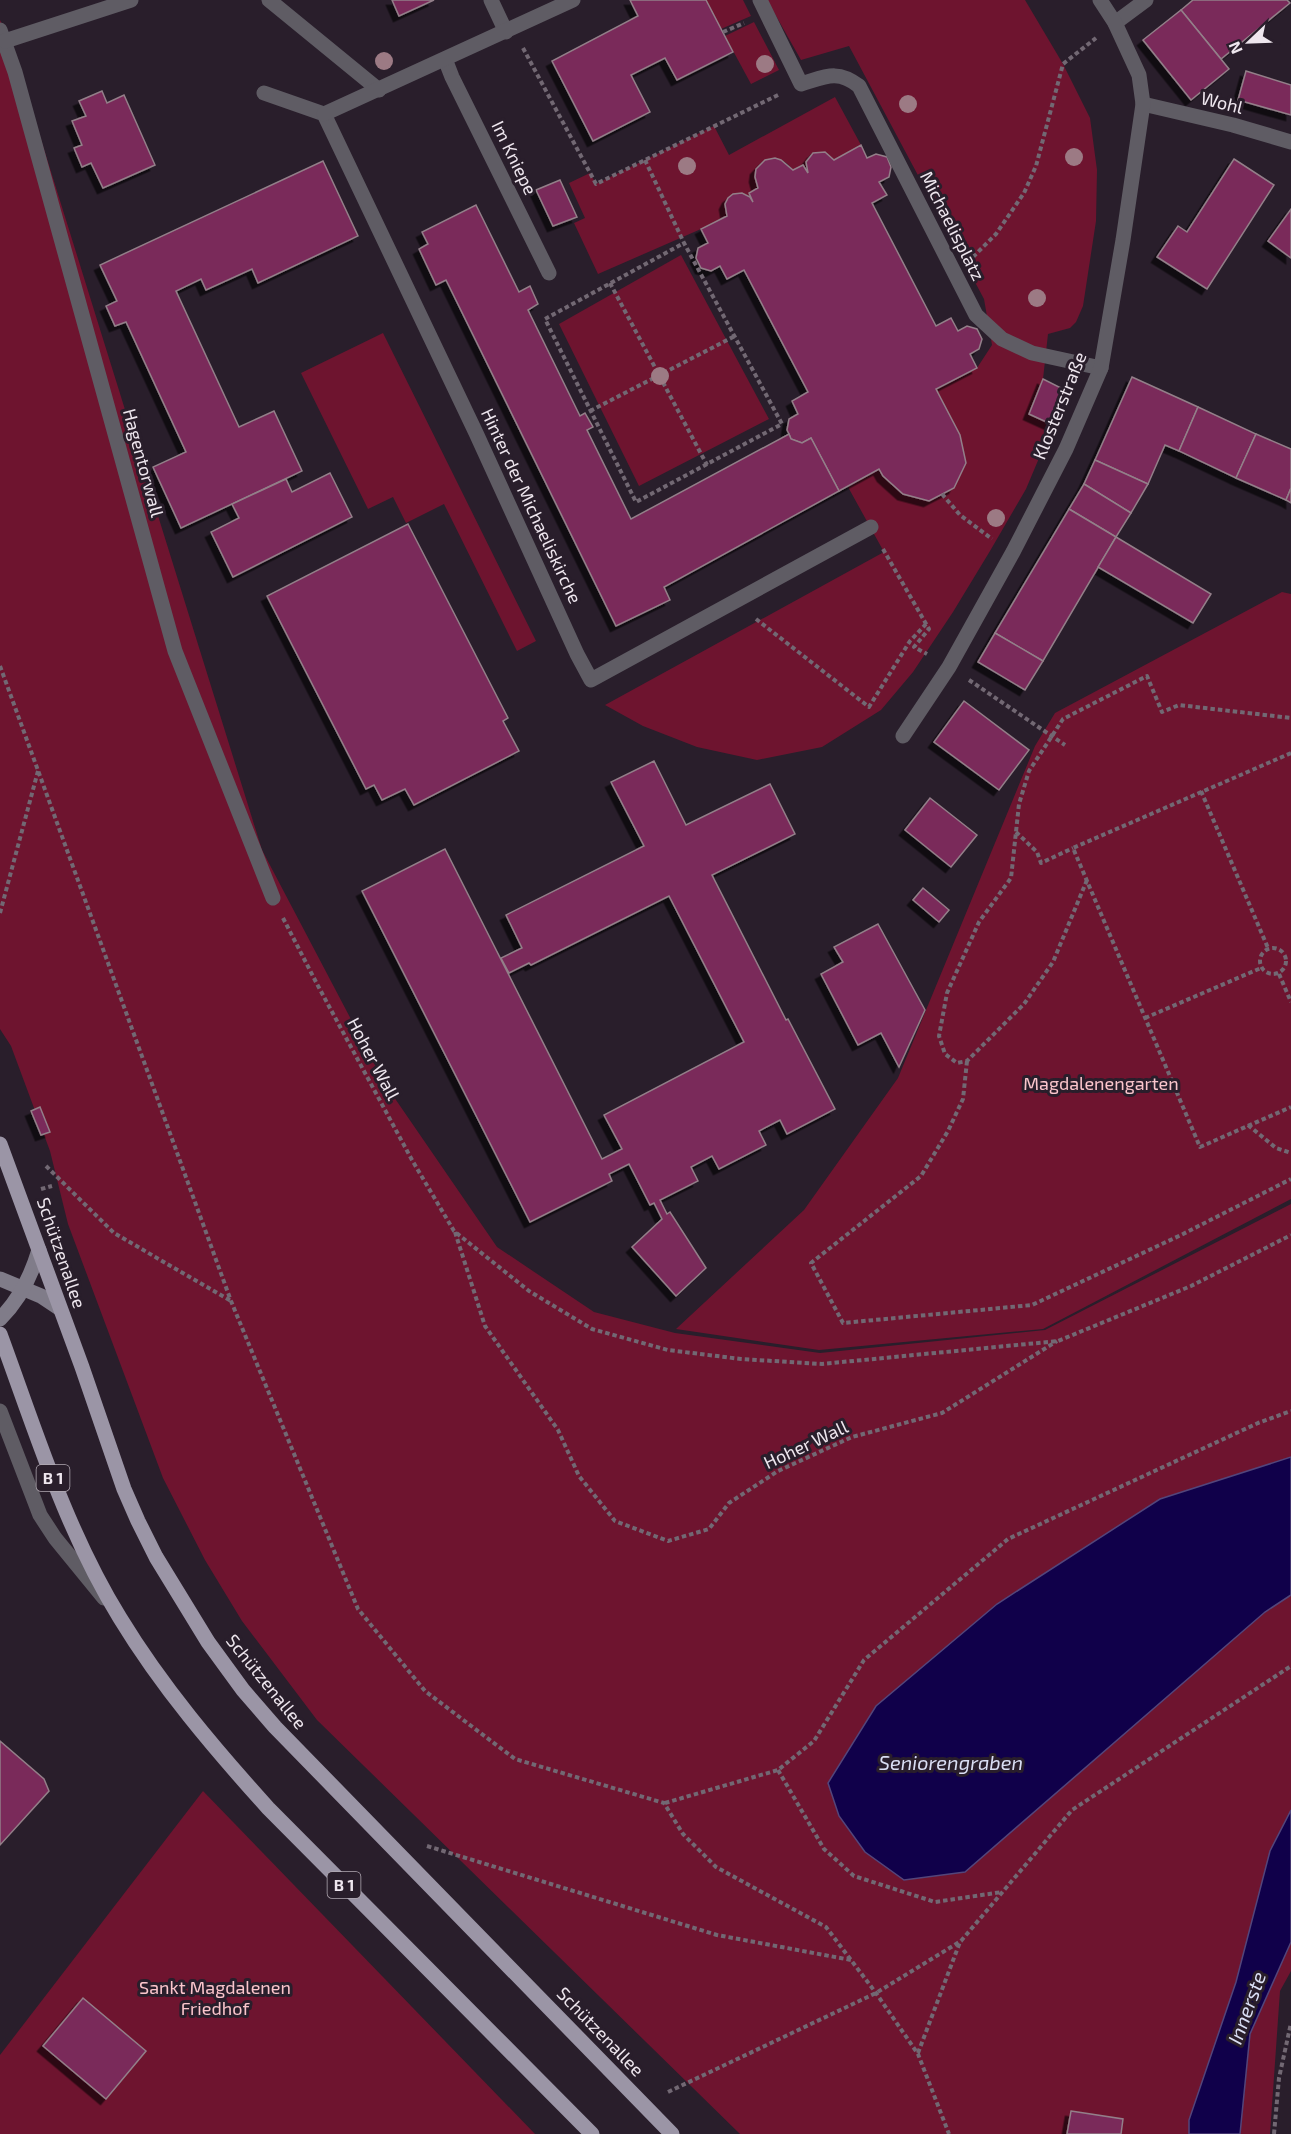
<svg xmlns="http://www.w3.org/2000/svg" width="1291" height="2134" viewBox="0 0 1291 2134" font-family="'Exo 2',sans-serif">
<defs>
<filter id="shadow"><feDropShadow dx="-5.5" dy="5.5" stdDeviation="0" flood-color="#0009"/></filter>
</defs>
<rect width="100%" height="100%" fill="#291e2b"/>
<g fill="#6e142f">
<path d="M706 0H743L751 16 721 29Z"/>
<path d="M767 0H1025L1063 64 1090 118 1097 170 1096 221 1083 306 1076 322 1070 328 1048 334 1043 379 1029 414 1053 425 1026 489 990 551 953 612 913 672 881 710 822 747 757 760 697 747 643 726 605 705 884 552 848 487 879 469 883 476 903 494 966 463 960 435 936 389 977 368 992 345 984 299 849 46 801 60Z"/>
<path d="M0 20 10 40 262 850 385 1084 497 1247 594 1312 675 1333 820 1353 1045 1330 1291 1204V1810L1270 1851 1236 1982 1190 2120 1189 2134H740L317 1720 242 1621 205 1560 163 1478 68 1224 50 1151 11 1046 0 1029Z"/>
<path d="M754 22 779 70 751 84 725 36Z"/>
<path d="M835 97 861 145 834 160 825 152 813 153C807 156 804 164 807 171L803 165 793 170C776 146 746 163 758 188L749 193 752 199 744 194H733L725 204 727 216 701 229 598 274 574 223 585 218 569 183 590 173 596 184 714 126 729 155Z"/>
<path d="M681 255 769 419 639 486 559 324Z"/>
<path d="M383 333 536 641 517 651 444 504 406 523 393 497 368 509 301 373Z"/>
<path d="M1282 592 1291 594V1199L1043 1329 819 1350 676 1329 804 1210 898 1078 1035 746 1055 713Z"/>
<path d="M203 1791 535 2134H0V2055Z"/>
<path d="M1291 1942V1971L1280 1991 1270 2134H1240L1250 2034Z"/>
</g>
<g fill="#10004a" stroke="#53457b" stroke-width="1.5">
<path d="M1291 1457V1595L1265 1612 965 1872 904 1880 865 1852 839 1816 828 1783 876 1706 997 1604 1160 1499Z"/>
<path d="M1291 1810V1942L1250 2034 1240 2134H1189V2120L1236 1982 1270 1851Z"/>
</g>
<g fill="#7a2a5a" stroke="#937f89" stroke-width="1.5" filter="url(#shadow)">
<path d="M392 0H434L399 16Z"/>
<path d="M630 0H706L733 52 677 80 665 58 631 75 650 112 593 141 552 61 638 16Z"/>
<path d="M1193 0H1287L1290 3 1221 59 1181 10Z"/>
<path d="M1181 10 1229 69 1191 100 1143 40Z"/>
<path d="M1246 71 1291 85V115L1238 100Z"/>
<path d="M102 91 107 103 124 95 155 165 103 188 91 163 82 167 74 148 82 145 72 121 86 116 79 101Z"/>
<path d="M861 145 867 158 876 154 887 157 891 167 889 177 879 182 887 195 872 203 936 326 951 318 958 331 967 326 977 329 982 339 979 349 970 354 977 368 936 389 960 435 966 463 954 488 929 501 903 494 883 476 879 469 839 491 811 438 802 443 791 439 789 434 787 430 789 419 798 414 792 401 808 392 744 270 727 279 720 266 711 271 701 268 696 258 698 248 708 243 701 229 727 216 725 204 728 198 733 194 742 193 750 197 753 202 749 193 758 188 755 177 756 169 765 160 775 158 781 160 793 170 803 165 808 173 806 162 813 153 825 152 834 160Z"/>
<path d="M1234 159 1274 185 1207 289 1157 257 1178 226 1187 232Z"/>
<path d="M323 161 358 236 258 283 252 269 206 290 201 279 176 291 239 427 274 411 302 471 181 528 153 467 186 452 126 322 115 326 106 306 117 301 100 265Z"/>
<path d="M560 180 577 217 553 226 536 190Z"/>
<path d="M476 205 519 292 530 286 538 304 528 310 580 416 585 413 593 427 587 430 631 519 789 434 791 439 802 443 811 438 839 491 664 587 670 600 616 626 446 280 436 285 419 249 428 244 422 232Z"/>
<path d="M1291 209V258L1268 241Z"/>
<path d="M1132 377 1198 407 1179 451 1165 445 1148 484 1095 460Z"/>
<path d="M1043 379 1069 392 1053 425 1029 414Z"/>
<path d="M1198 407 1256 434 1236 478 1179 451Z"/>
<path d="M1256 434 1291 449V488L1286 500 1236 478Z"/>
<path d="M1095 460 1148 484 1131 513 1084 484Z"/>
<path d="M330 473 352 517 233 577 211 532 239 518 232 504 286 479 292 492Z"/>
<path d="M1084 484 1131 513 1116 537 1069 509Z"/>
<path d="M1291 488V503L1286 500Z"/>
<path d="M1069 509 1116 537 1043 661 995 633Z"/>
<path d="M408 524 508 718 503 721 519 751 414 805 405 789 382 800 374 785 366 789 267 596Z"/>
<path d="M1116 537 1211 594 1193 623 1098 567Z"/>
<path d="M995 633 1043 661 1025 690 978 662Z"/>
<path d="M964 701 1029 750 999 790 934 742Z"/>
<path d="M654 761 686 825 770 784 795 834 712 875 786 1020 788 1019 835 1109 787 1134 780 1120 759 1131 766 1145 719 1169 712 1156 691 1167 698 1181 660 1200 667 1214 670 1212 706 1268 676 1296 632 1247 662 1219 654 1203 650 1205 629 1164 609 1174 612 1181 530 1222 362 891 445 849 602 1159 622 1149 604 1115 744 1042 669 896 531 965 529 963 509 973 501 958 522 948 506 915 644 846 611 782Z"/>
<path d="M930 798 977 835 951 867 905 830Z"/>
<path d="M923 888 949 910 939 922 913 900Z"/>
<path d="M878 924 925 1010 899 1067 881 1033 858 1045 821 974 843 962 834 947Z"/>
<path d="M40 1107 50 1132 41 1135 31 1111Z"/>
<path d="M0 1741 44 1779 49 1791 0 1845Z"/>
<path d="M83 1998 146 2051 106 2099 43 2046Z"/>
<path d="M1071 2111 1123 2119 1121 2134H1067Z"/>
</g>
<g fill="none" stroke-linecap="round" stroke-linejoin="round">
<g stroke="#726873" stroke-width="4" stroke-dasharray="4.5 3" stroke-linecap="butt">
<path d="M723 32 744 23"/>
<path d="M523 48 596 184 780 94"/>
<path d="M645 160 684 243 782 424 636 502 545 319 684 243"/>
<path d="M973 257 996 234 1024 193 1036 166 1063 64 1096 38"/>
<path d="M610 283 707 465"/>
<path d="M590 411 735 336"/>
<path d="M942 494 960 515 992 539"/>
<path d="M883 549 929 629 914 647 927 654"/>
<path d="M756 619 869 707 910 641 926 624"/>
<path d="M0 666 231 1301 358 1609 425 1691 515 1759 664 1803 683 1834 716 1867 826 1927 876 1993 918 2054 949 2134"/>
<path d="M969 680 1065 745"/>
<path d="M1291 753 1073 848 1200 1147 1291 1107"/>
<path d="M1201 791 1268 948"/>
<path d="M1016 832 1037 852 1041 863 1073 848"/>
<path d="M1087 880 1053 962 1024 1004 967 1061 957 1063 945 1054 939 1036 947 993 979 922 1011 878 1019 804 1029 771 1063 719 1147 676 1162 712 1179 705 1291 718"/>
<path d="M0 913 38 771"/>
<path d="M283 918 317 984 412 1160 454 1231 529 1291 592 1329 668 1350 741 1359 822 1364 1058 1341 1191 1286 1291 1235"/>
<circle cx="1273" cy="961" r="13"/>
<path d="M1279 974 1291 1002"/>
<path d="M1145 1018 1261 968"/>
<path d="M967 1061 963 1099 948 1131 921 1176 811 1263 843 1323 1032 1305 1181 1235 1291 1179"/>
<path d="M1248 1125 1276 1148 1291 1153"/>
<path d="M46 1166 114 1233 231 1301"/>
<path d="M41 1189 52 1186"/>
<path d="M455 1232 485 1326 558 1430 579 1476 615 1521 668 1541 709 1529 729 1503 778 1471 852 1437 942 1413 1057 1341"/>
<path d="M778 1770 824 1849 854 1876 935 1902 1002 1892"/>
<path d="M665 1803 778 1770 814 1741 864 1660 1008 1539 1258 1423 1291 1411"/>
<path d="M427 1846 717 1935 851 1960"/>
<path d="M918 2053 960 1942"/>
<path d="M668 2092 876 1993 961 1941 1072 1810 1291 1666"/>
<path d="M1274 2134 1279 2078 1291 2023"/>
</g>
<g stroke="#5f5c64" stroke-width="15">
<path d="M760 0 801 84C825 77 837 69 859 86L976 315 1002 339 1032 353 1101 368"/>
<path d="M445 59 452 77 549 273"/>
<path d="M264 93 324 114 476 433 577 654 591 680 871 527"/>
<path d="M0 1411 40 1515 55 1538 104 1598"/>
</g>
<g stroke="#5f5c64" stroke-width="15">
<path d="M269 0 379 90"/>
<path d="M491 0 506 32"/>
<path d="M1115 23 1146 0"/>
<path d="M0 30 15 72 175 651 273 898"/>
<path d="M5 41 131 0"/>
<path d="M1143 104 1233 125 1291 142"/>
<path d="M324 114 573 0"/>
<path d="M903 736 949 667 1013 552 1066 449 1101 368 1123 240 1143 104 1139 75 1115 23 1100 0"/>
</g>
<g stroke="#807c89" stroke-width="15">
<path d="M0 1279 41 1296 59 1308"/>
<path d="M0 1319C20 1299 31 1277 39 1250"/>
</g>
<g stroke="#9b95a6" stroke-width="15">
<path d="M0 1144 82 1367 124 1489 138 1521 156 1557 208 1642 243 1690 275 1727 672 2134"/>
<path d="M0 1334C35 1429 66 1531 120 1618 162 1687 214 1748 268 1808L592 2134"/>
</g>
</g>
<g fill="#9c7a84">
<circle cx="384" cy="61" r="9"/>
<circle cx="765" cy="64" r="9"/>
<circle cx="908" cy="104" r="9"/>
<circle cx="1074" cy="157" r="9"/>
<circle cx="687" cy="166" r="9"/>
<circle cx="1037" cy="298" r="9"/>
<circle cx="660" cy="376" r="9"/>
<circle cx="996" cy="518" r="9"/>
</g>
<g text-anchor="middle" stroke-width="6" stroke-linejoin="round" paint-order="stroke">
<g fill="#291e2b" stroke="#b3aab4" stroke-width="1.5">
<rect x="36.5" y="1465" width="33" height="26" rx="4.5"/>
<rect x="327.5" y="1872" width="33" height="26" rx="4.5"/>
</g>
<g font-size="16" font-weight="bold" fill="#eee6ee">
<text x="53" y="1484">B 1</text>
<text x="344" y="1891">B 1</text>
</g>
<g font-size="18" fill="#eee6ee" stroke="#291e2b">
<text transform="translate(1222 103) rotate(14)" y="6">Wohl</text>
<text transform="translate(514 158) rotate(64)" y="6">Im Kniepe</text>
<text transform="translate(952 226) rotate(63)" y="6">Michaelisplatz</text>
<text transform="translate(1060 406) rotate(-68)" y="6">Klosterstraße</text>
<text transform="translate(143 463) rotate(75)" y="6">Hagentorwall</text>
<text transform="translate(531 506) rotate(65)" y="6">Hinter der Michaeliskirche</text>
<text transform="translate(373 1059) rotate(62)" y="6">Hoher Wall</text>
<text transform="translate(61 1253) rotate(71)" y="6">Schützenallee</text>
<text transform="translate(806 1445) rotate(-25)" y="6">Hoher Wall</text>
<text transform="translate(266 1682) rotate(51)" y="6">Schützenallee</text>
<text transform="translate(600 2032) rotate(46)" y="6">Schützenallee</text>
</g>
<g font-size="18" fill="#fbc5cc" stroke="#291e2b">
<text x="1101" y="1090">Magdalenengarten</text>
<text x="215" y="1994">Sankt Magdalenen<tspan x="215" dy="21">Friedhof</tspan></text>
</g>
<g font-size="20" font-style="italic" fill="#dadef4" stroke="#291e2b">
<text x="951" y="1770">Seniorengraben</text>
<text transform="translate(1247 2008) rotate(-70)" y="7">Innerste</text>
</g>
</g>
<g transform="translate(1249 42) rotate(247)" stroke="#291e2b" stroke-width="4.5" paint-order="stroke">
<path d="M0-4.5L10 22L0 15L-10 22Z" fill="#eee6ee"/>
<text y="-9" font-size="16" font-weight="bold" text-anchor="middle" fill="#eee6ee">N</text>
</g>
</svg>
